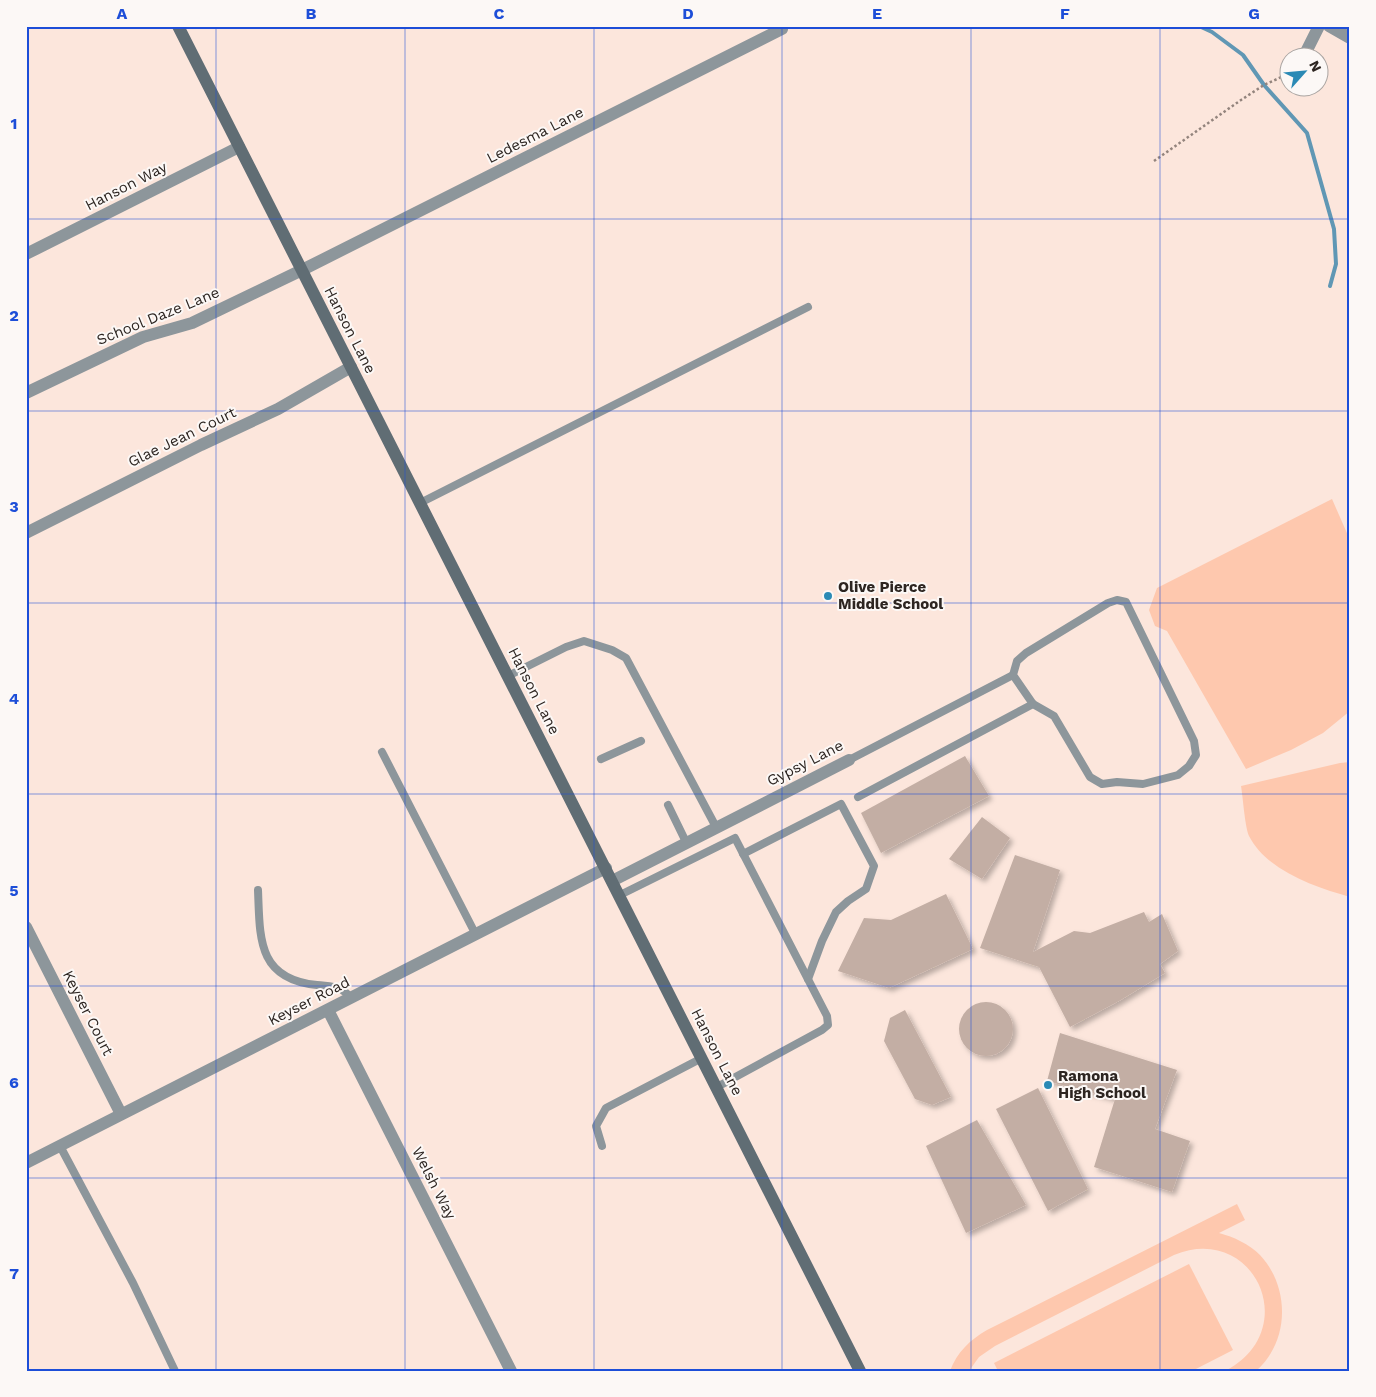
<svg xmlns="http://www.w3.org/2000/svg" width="1376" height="1397" viewBox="0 0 1376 1397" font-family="'Work Sans',sans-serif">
<defs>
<filter id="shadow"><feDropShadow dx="3.5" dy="3.5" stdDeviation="2.5" flood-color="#0004"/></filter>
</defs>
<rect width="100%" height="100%" fill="#fce6dc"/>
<g fill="#fec8ae">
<path d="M1332 499 1350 540V711L1323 733 1291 750 1246 769 1167 631 1155 626 1149 610 1157 588Z"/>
<path d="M1350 762V897C1315 887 1267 871 1249 836 1245 827 1243 798 1241 786L1340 763Z"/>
<path d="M1237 1204 1245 1220 1219 1233C1234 1237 1249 1244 1260 1255 1290 1287 1290 1341 1256 1371H1225C1304 1330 1254 1222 1174 1255L995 1346 979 1357 969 1371H950C957 1352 970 1340 987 1330Z"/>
<path d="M1189 1264 1233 1350 1192 1371H998L994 1363Z"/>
</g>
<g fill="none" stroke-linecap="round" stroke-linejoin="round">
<path stroke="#6097b4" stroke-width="4" d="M1199 26 1212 32 1243 55 1264 85 1307 133 1334 229 1336 264 1330 286"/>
</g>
<g fill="#c3aea4" filter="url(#shadow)">
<path d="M965 756 989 796 881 853 861 813Z"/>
<path d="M982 817 1010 838 982 879 949 859Z"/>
<path d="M1015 855 1060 870 1033 952 1074 931 1090 933 1144 912 1149 922 1162 914 1178 951 1160 964 1165 973 1119 1001 1070 1027 1039 967 980 948Z"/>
<path d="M946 894 973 949 889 988 838 971 864 918 891 920Z"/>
<circle cx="986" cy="1029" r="27"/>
<path d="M905 1010 951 1097 932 1105 915 1099 884 1041 890 1018Z"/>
<path d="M1060 1033 1177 1070 1155 1129 1190 1141 1172 1192 1094 1167 1115 1099 1047 1081Z"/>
<path d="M1038 1088 1088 1189 1048 1211 996 1109Z"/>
<path d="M977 1120 1026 1205 966 1233 926 1146Z"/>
</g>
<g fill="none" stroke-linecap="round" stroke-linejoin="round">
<path stroke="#93847d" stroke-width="2.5" stroke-dasharray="2.5 2.5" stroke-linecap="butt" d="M1154 161 1241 100 1264 85 1288 74"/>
<g stroke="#8d969b" stroke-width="8">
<path d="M420 503 808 307"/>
<path d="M1117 600 1126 602 1194 741 1196 755 1189 766 1178 775 1143 784 1117 782 1102 784 1090 777 1054 716 1033 704 1013 675 1017 661 1026 653 1108 603Z"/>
<path d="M508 676 566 647 584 641 612 650 626 658 716 827"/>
<path d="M382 752 476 935"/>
<path d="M601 759 641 741"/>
<path d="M849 760 1013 675"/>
<path d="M858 797 1033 704"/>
<path d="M668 805 686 842"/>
<path d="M743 854 841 804 874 866 866 889 848 901 836 912 822 941 808 979"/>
<path d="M258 890C260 938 257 979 317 985 333 987 340 985 351 998"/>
<path d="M620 895 735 838 827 1016 828 1025 822 1030 717 1087"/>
<path d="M60 1146 133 1283 175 1371"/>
<path d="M602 1146 596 1126 606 1108 702 1058"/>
</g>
<g stroke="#8d969b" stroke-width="12">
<path d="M1329 26 1350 38"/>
<path d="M1303 58 1319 26"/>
<path d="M26 254 239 147"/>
<path d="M26 393 143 337 192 323 302 270 782 29"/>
<path d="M26 533 201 445 278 409 351 367"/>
<path d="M612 881 849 760"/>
<path d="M26 927 121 1114"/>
<path d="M328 1010 511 1371"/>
<path d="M26 1163 606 868"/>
</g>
<path stroke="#606d74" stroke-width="12" d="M178 26 860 1371"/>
</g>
<path fill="none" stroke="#1d4ed8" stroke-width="1" stroke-opacity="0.55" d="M216 26V1371M405 26V1371M594 26V1371M782 26V1371M971 26V1371M1160 26V1371M26 219H1350M26 411H1350M26 603H1350M26 794H1350M26 986H1350M26 1178H1350"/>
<g fill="#2b8ab5" stroke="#fcf8f6" stroke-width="2">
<circle cx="828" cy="596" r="5"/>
<circle cx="1048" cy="1085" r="5"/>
</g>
<g text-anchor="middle" stroke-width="4" stroke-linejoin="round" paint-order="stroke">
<g font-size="15" fill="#2d2521" stroke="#fcf8f6">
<text transform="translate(535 135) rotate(-27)" y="5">Ledesma Lane</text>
<text transform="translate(126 186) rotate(-27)" y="5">Hanson Way</text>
<text transform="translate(158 316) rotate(-22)" y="5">School Daze Lane</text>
<text transform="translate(350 330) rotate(63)" y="5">Hanson Lane</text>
<text transform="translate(182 437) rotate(-26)" y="5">Glae Jean Court</text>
<text transform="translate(534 691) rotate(63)" y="5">Hanson Lane</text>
<text transform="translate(805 763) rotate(-27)" y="5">Gypsy Lane</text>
<text transform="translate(309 1001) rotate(-27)" y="5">Keyser Road</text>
<text transform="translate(88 1013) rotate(63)" y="5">Keyser Court</text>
<text transform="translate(717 1052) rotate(63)" y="5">Hanson Lane</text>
<text transform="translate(434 1183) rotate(63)" y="5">Welsh Way</text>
</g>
<g font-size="15" font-weight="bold" fill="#2d2521" stroke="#fcf8f6" text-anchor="start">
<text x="838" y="592">Olive Pierce<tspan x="838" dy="17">Middle School</tspan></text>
<text x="1058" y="1081">Ramona<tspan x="1058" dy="17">High School</tspan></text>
</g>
</g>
<rect width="1376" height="1397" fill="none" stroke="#fcf8f6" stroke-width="55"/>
<g transform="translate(1304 72) rotate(63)"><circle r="24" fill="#fcf8f6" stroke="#a9a4a1"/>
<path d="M0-4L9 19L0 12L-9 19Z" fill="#2b8ab5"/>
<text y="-8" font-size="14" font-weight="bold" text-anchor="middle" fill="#2d2521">N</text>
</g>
<rect x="28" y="28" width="1320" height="1342" fill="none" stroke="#1d4ed8" stroke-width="2"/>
<g font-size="16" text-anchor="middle" font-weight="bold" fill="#1d4ed8">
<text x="122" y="19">A</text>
<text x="311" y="19">B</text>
<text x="499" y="19">C</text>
<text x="688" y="19">D</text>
<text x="877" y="19">E</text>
<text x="1065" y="19">F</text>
<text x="1254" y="19">G</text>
<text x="14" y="129">1</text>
<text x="14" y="321">2</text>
<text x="14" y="512">3</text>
<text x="14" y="704">4</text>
<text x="14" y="896">5</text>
<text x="14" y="1088">6</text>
<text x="14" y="1279">7</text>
</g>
</svg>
